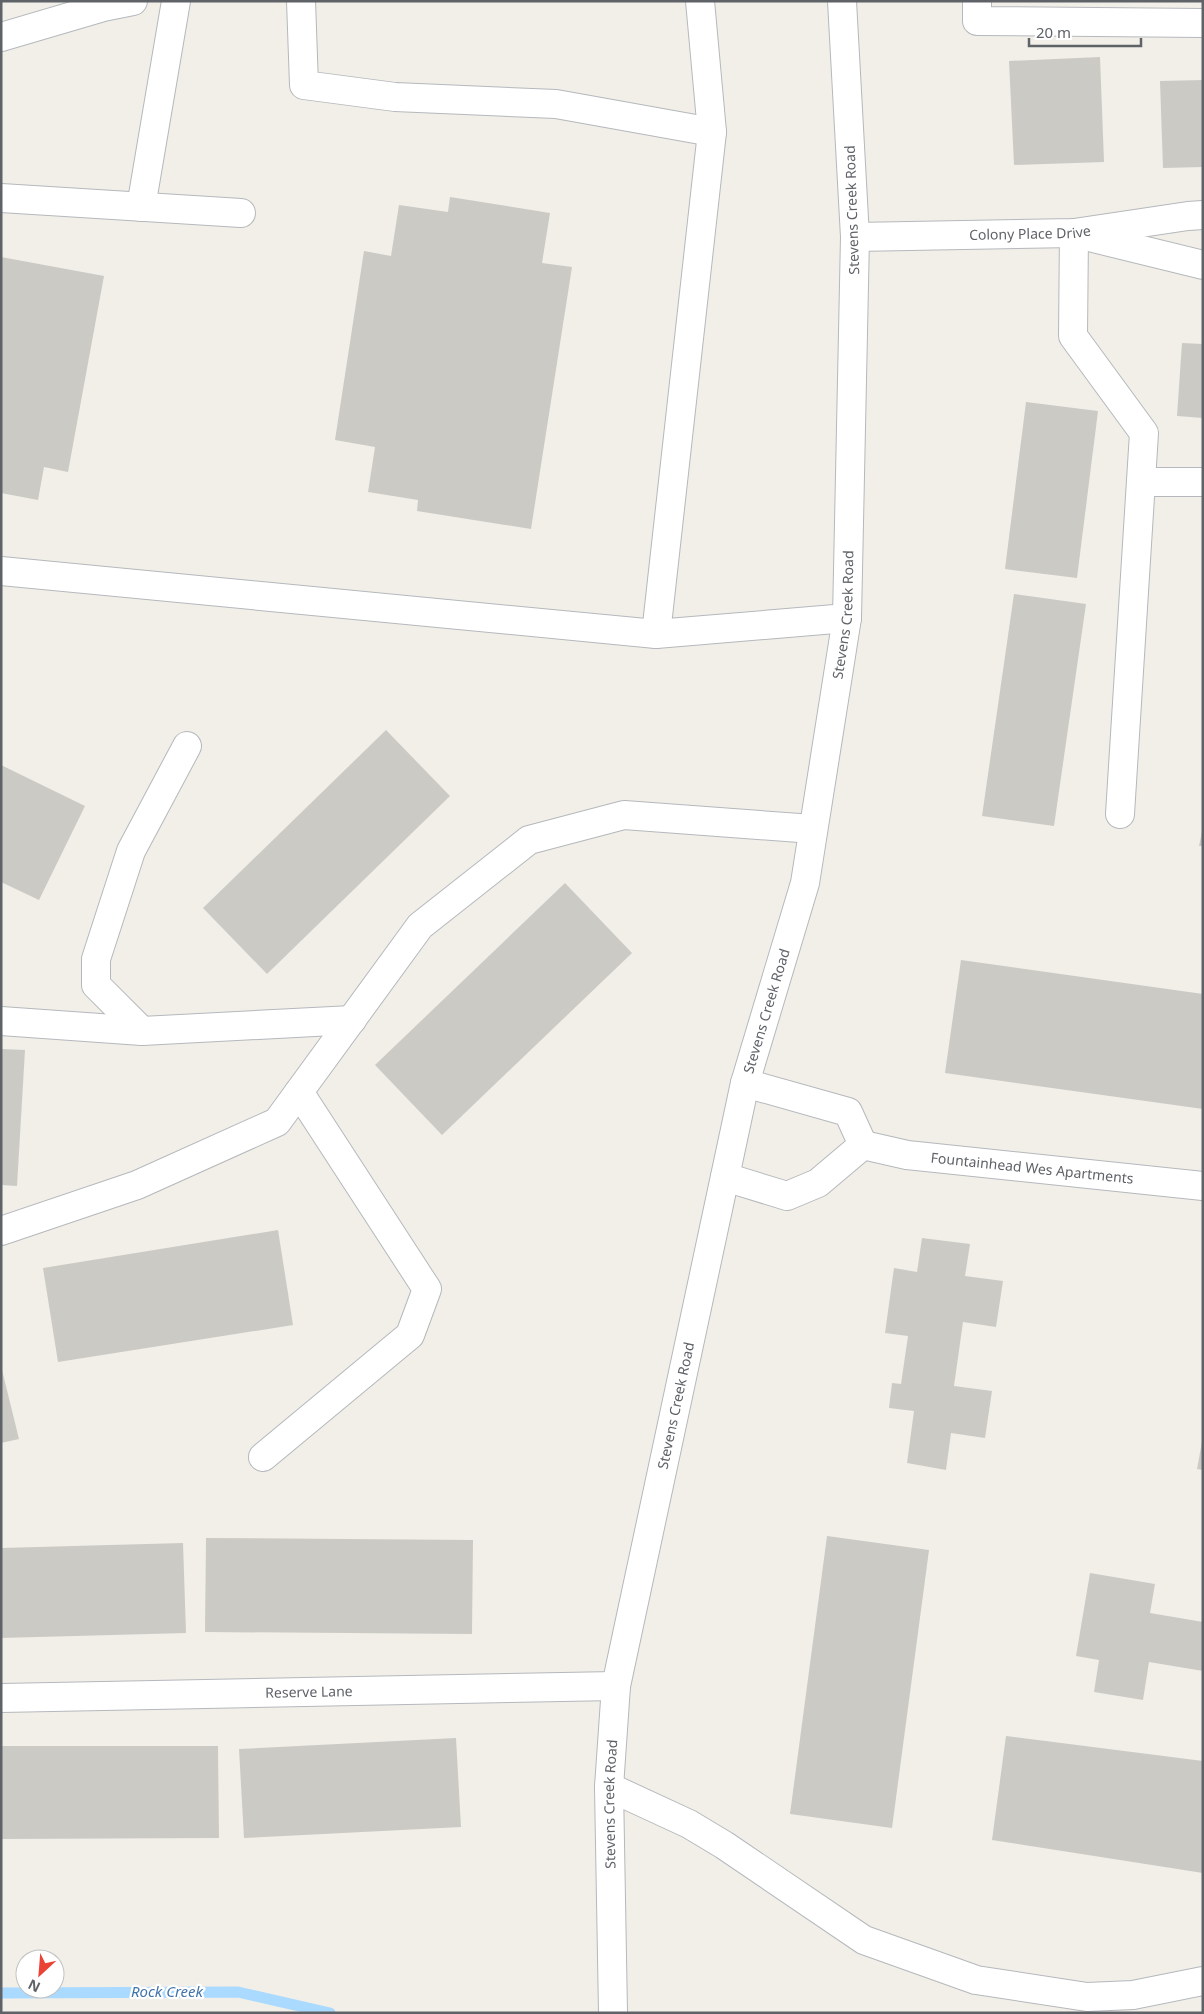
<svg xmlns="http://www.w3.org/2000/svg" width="1204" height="2014" viewBox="0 0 1204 2014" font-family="'Noto Sans',sans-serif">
<rect width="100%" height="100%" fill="#f1efe8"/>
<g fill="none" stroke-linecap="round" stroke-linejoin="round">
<path stroke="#aadaff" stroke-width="11" d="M1 1993 238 1992 330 2013"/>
</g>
<g fill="#cccac5">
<path d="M1100 57 1104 162 1014 165 1009 61Z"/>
<path d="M1203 80V167L1163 168 1160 81Z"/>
<path d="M450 197 550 213 542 263 572 267 531 529 417 511 418 500 368 492 375 447 335 440 364 251 391 256 399 205 448 212Z"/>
<path d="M1 257 104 276 68 472 44 467 38 500 1 493Z"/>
<path d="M1182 343 1203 344V418L1177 416Z"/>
<path d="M1026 402 1098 411 1077 578 1005 569Z"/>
<path d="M1014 594 1086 604 1054 826 982 816Z"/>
<path d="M386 730 450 796 267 974 203 908Z"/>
<path d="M1 765 85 806 39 900 1 882Z"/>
<path d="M1202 832H1203V846H1199Z"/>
<path d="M565 883 632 953 442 1135 375 1065Z"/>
<path d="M961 960 1203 994V1109L945 1073Z"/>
<path d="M1 1049 25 1050 17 1186 1 1185Z"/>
<path d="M278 1230 293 1325 58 1362 43 1268Z"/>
<path d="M922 1238 970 1244 965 1276 1003 1281 996 1327 963 1322 954 1386 992 1391 985 1438 951 1433 946 1470 907 1463 914 1411 889 1408 892 1383 901 1384 908 1336 885 1333 894 1268 917 1272Z"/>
<path d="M2 1370 19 1439 1 1443V1371Z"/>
<path d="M1202 1442H1203V1470L1197 1469Z"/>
<path d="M827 1536 929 1550 892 1828 790 1814Z"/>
<path d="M206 1538 473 1540 472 1634 205 1632Z"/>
<path d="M183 1543 186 1633 1 1638V1548Z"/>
<path d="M1090 1573 1155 1584 1150 1613 1203 1622V1671L1149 1662 1143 1700 1094 1692 1099 1660 1076 1656Z"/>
<path d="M1006 1736 1203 1761V1873L992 1840Z"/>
<path d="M456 1738 461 1827 244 1838 239 1749Z"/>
<path d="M1 1746H218L219 1838 1 1839Z"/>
</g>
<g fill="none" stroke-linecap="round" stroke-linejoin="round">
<defs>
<g id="minor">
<path d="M301 1 304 85 395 97 556 104 712 132"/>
<path d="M977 1V21L1203 23"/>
<path d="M1 37 103 7 133 1"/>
<path d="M1 198 241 213"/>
<path d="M141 207 176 1"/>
<path d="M1074 233 1073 336 1144 433 1120 814"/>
<path d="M1085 236 1203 265"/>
<path id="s1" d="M855 237 1074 233 1188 216 1203 215"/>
<path d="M1141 482H1203"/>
<path d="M1 571 656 634 847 618"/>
<path d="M656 634 712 132 700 1"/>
<path d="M1 1021 142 1031 352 1020"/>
<path d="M142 1031 96 985V959L131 851 187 746"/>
<path id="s2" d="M863 1145 907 1155 1203 1186"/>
<path d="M725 1177 787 1196 818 1183 863 1145 848 1112 745 1083"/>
<path d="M1 1231 137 1185 277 1122 420 926 529 840 624 815 813 829"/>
<path d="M263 1457 410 1335 427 1289 299 1092"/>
<path id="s3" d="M1 1698 616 1686"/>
<path d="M609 1787 689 1824 724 1845 864 1940 976 1980 1087 1997 1133 1995 1203 1981"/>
<path id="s4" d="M613 2013 609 1787 616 1686 745 1083 805 883 847 618 855 237 842 1"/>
</g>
</defs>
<use href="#minor" stroke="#b5b8bc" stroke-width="30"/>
<use href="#minor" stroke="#fff" stroke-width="28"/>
</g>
<g text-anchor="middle" stroke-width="4.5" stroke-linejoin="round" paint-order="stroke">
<g font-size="14" fill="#5f6368" stroke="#fff">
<text transform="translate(852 210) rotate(-92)" y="5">Stevens Creek Road</text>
<text dy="5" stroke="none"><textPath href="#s1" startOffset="175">Colony Place Drive</textPath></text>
<text dy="5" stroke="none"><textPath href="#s4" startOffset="1424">Stevens Creek Road</textPath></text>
<text dy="5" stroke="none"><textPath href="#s4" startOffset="1019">Stevens Creek Road</textPath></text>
<text dy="5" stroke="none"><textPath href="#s2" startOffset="171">Fountainhead Wes Apartments</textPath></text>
<text dy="5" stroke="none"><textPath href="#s4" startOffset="614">Stevens Creek Road</textPath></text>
<text dy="5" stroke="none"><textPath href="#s3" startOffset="308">Reserve Lane</textPath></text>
<text dy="5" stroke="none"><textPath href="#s4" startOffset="209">Stevens Creek Road</textPath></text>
</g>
<g font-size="15" font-style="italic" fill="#4174aa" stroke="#fff">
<text x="167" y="1997">Rock Creek</text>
</g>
</g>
<rect width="1204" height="2014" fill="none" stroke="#5f6368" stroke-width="5"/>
<g transform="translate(40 1974) rotate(206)"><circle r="24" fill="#ffffff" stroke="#bfc1c3"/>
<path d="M0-4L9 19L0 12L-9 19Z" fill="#ea4335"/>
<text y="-8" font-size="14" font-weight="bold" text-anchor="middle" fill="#5f6368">N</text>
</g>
<path d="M1029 38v8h112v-8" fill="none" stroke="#5f6368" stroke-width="2.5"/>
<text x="1036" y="38" font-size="15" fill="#5f6368" stroke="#ffffff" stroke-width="4" paint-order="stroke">20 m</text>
</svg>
